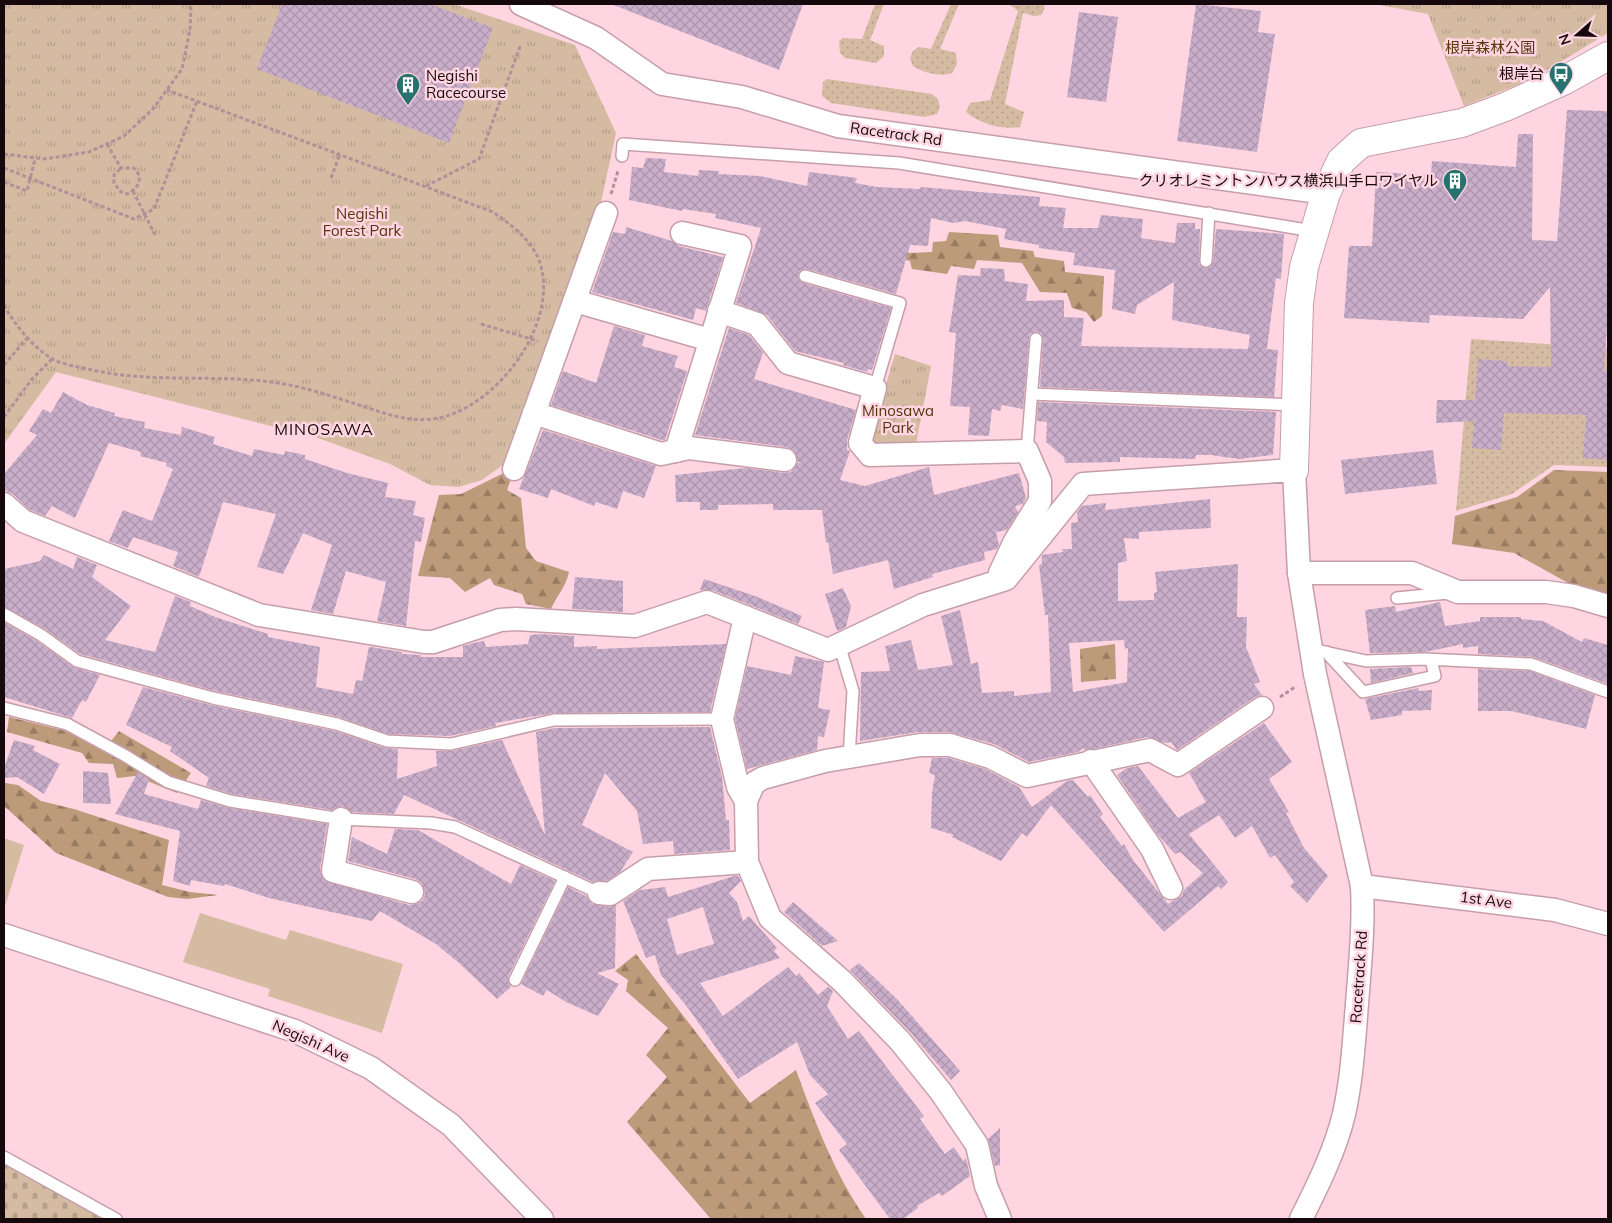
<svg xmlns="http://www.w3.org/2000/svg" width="1612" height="1223" viewBox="0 0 1612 1223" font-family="Mulish,'Noto Sans JP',sans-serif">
<defs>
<pattern id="grass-dots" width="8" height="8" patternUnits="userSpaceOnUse" patternTransform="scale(1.25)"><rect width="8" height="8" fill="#d5bba2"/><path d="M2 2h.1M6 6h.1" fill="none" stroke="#b69f8a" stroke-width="1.8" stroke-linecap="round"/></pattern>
<pattern id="forest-firs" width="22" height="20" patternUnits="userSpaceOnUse" patternTransform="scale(1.25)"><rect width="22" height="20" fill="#bc9a7a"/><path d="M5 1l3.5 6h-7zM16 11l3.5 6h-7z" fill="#987c62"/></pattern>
<pattern id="cemetery-stones" width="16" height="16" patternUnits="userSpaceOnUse" patternTransform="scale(1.25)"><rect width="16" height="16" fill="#d5bba2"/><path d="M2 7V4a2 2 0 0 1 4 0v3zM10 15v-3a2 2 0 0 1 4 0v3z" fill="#b69f8a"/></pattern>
<pattern id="park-tufts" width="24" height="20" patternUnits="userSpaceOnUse" patternTransform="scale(1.25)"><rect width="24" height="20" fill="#d5bba2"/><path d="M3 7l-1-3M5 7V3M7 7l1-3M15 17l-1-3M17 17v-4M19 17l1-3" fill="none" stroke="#b69f8a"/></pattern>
<pattern id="building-cross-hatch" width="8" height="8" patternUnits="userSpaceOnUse" patternTransform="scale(1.25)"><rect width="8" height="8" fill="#c9aeca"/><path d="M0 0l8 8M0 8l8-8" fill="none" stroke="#ac94ac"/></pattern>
</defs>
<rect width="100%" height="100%" fill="#ffd5e1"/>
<g fill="url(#grass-dots)">
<path d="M875 4H884L870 40 884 46V56L876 63 845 58 840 53 839 41 843 38 862 39Z"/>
<path d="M951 4H959L940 49 956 53 957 64 952 73C940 77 924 73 913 66L910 58 913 51 919 47 931 49Z"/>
<path d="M1009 4H1043L1045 8 1041 15 1034 16 1023 13 1005 104 1024 112 1020 127C1002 130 980 124 966 112L970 103 990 100 1018 11Z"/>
<path d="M827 79 932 94 938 99 940 107 937 114 924 117 831 103 822 96 823 82Z"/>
<path d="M1471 339 1608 348V467L1554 465 1512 494 1456 511Z"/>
</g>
<g fill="url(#forest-firs)">
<path d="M949 232 998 235 1000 247 1033 251 1035 257 1064 261 1065 272 1104 276 1102 316 1094 322 1086 312 1072 308 1067 293 1040 292 1022 263 977 260 974 269 951 266 947 274 912 269 910 261 872 251 874 244 910 253 932 252 933 242 946 241Z"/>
<path d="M1554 470 1608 472V595L1570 584 1514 553 1452 544 1455 516 1517 497Z"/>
<path d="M506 472 511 479 507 490 521 498 526 548 536 561 569 572C566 587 557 595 551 609L526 604 522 594 494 585 490 578 465 592 450 578 418 576 439 495 461 494Z"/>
<path d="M1115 644 1116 679 1081 682 1080 649Z"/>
<path d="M9 717 66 731 103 751 119 731 191 773 177 793 135 776 117 778 113 764 89 763 82 753 7 732Z"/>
<path d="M4 783 18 785 41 801 74 809 169 840 162 885 190 892 218 895 187 899 168 897 56 853 4 806Z"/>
<path d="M636 954 750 1103 796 1070C815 1122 834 1173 866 1219H711L627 1122 667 1077 646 1055 668 1028 626 991 628 980 615 971Z"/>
</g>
<path fill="url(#cemetery-stones)" d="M4 1162 107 1219H4Z"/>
<g fill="url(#park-tufts)">
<path d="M4 4H454L575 45 616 133 597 221 504 464 482 480 459 487 430 485 390 464 315 437 56 372 4 444Z"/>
<path d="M1374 4H1608V33L1534 78 1464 106 1428 14Z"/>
<path d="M895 354 931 366 916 444 874 448 870 439Z"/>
</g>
<g fill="#d5bba2">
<path d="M4 838 24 845 5 906H4Z"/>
<path d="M200 913 286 940 290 930 403 964 382 1033 268 996 270 989 183 962Z"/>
</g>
<g fill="url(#building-cross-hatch)" fill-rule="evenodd">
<path d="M282 4H430L493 28 449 143 257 69Z"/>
<path d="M611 4H803L779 70Z"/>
<path d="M1196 4 1261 11 1258 32 1275 34 1257 152 1177 141Z"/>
<path d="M1079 12 1118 17 1106 102 1067 97Z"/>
<path d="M1567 110 1608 111V314L1604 371H1608V460L1583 458 1586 415 1504 413 1501 450 1472 448 1474 421 1436 423 1437 400H1475L1478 359 1507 361V366L1551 367 1550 287 1523 319 1430 315 1429 323 1344 318 1349 246H1372L1376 172 1431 175 1432 161 1516 167 1518 134H1533L1532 240 1557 241Z"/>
<path d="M646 158 666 159 664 172 698 176 699 170 719 171 718 174 760 176 807 186 809 172 857 178 855 183 877 187 920 189 921 187 1040 197 1039 206 1066 208 1063 228H1098L1101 215 1143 219 1141 238 1175 243 1177 223H1195V229H1200L1199 264 1205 268 1210 267 1213 262 1216 229 1284 234 1281 279 1276 278 1267 349 1278 350 1274 397 1040 387 1043 339 1041 333 1036 332 1030 334 1029 338 1023 409 1002 405 1000 411 992 409 989 436 968 435 970 407 950 406 956 333 949 332 958 275 980 276 981 268 1004 269 1005 281 1028 284 1026 301 1064 300V317L1084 318 1081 346 1248 349 1250 335 1172 320 1174 282 1137 305 1135 314 1112 309 1115 270 1073 265 1075 253 1039 248V245L1004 239 1006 229 965 221 953 223 931 218 928 246 910 245 896 294 807 269 799 271 798 278 803 283 891 308 872 370 868 369 867 372 843 365 844 363 795 351 767 315 736 303 761 228 715 218 716 214 683 209 682 211 629 200 632 167 643 168Z"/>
<path d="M626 227 672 241 679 246 723 257 706 311 696 308 693 320 592 292 613 232 625 234Z"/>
<path d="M614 326 645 335 642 346 678 356 674 367 687 371 665 440H662L551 405 563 371 596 383Z"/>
<path d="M729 328 749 335 763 353 754 379 856 410 847 440V450L850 451 840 480 865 486 929 467 934 495 1019 473 1026 498 1023 504 1015 506 1018 512 1007 530 996 532 999 545 997 549 984 552 985 560 932 574 933 577 894 589 888 560 833 574 828 542 826 543 822 510H773V504L718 505V510H700V502H676L675 475 746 468 784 473 791 472 797 463H803L798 462 793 450 787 447 695 435Z"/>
<path d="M63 392 87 405 115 413 114 416 145 422 144 428 181 435 182 427 215 437 213 444 252 456 254 449 284 455 285 451 305 455V459L347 473 388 483 385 497 416 501 413 515 425 518 421 542 415 541 406 626 377 621 386 582 346 571 333 614 311 610 332 545 303 533 283 574 257 567 276 514 223 502 199 577 173 566 178 552 133 537 128 548 109 541 123 510 152 521 173 469 166 466 167 463 140 456 141 452 109 443 75 518 52 506 45 516 30 510 13 494 4 490V474L37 435 29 431 43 409 51 413Z"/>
<path d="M1038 402 1276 412 1273 455 1239 459 1211 455H1196L1195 459 1120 457V462L1065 463 1064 457 1046 442 1047 422 1037 421Z"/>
<path d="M543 430 656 466 644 498 623 491 617 509 596 502 594 506 551 489 548 498 519 489Z"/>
<path d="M1433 450 1437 484 1345 494 1341 460Z"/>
<path d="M1210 499 1211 528 1139 532V539L1124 538 1127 561 1118 563V601L1154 600V593L1157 592 1155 572 1238 564 1237 617H1247L1246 647 1260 682 1254 684 1262 695 1255 697 1177 750 1171 742 1165 743 1147 737 1094 749 1085 750 1083 748 1078 752 1029 762 994 744 950 732H918L860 741 861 672 890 671 885 646 911 640 918 670 953 665 941 616 960 610 971 664 978 662 982 693 1014 691V696L1051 692 1048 615H1045L1039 565 1042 564V555L1063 552 1062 549H1072L1071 523 1078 522 1077 513 1082 506 1106 503 1105 510ZM1124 640 1125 649 1128 648 1127 682 1073 692 1069 643Z"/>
<path d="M44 555 73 569 77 557 97 565 92 577 131 606 105 640 155 652 175 596 191 602 190 606 215 617 268 634V637L320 647 316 687 353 694 356 680 362 681 369 647H371L402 652V654L421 655V657H463V646L470 644 484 641 486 647 528 644 530 635 541 634 574 636V647L597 646V649L726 644 710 712 554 713 495 723 496 726 450 736 388 734 339 717 215 691 80 654 45 629 4 607V569L40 561Z"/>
<path d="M575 577 623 581V612L572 609Z"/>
<path d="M704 579 755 596 802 616 798 624 712 590H700Z"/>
<path d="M843 588 851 606 846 627 837 631 825 594Z"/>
<path d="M1440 602 1445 626 1480 621V617H1521V619L1543 621 1582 642 1584 638 1608 645V684L1533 657 1478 654V646L1463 648V644L1425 652 1370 653 1365 610 1395 606 1396 612Z"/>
<path d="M4 622 37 641 73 667 100 675 86 702 82 700 72 718 4 697Z"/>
<path d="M795 656 824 662 818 708 830 710 824 737 818 736 817 750 747 769 735 719 747 666 791 675Z"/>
<path d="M1411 667 1413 673 1371 683 1370 669Z"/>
<path d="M1478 669 1530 671 1595 695 1586 729 1511 711H1478Z"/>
<path d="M143 687 211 705 335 731 385 748 398 749 397 779 437 766 436 751H452L502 740 545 835 536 732 555 728 710 727 722 777 726 820H729L730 850 674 854 673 841 643 844 637 811 605 773 582 825 633 852 620 872 607 881 593 882 404 795 394 814 352 812 343 806 332 810 232 794 206 786 209 778 170 751 172 747 126 725Z"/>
<path d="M1418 688 1419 691 1432 690 1431 710 1402 711V715L1371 720 1365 699Z"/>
<path d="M1264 723 1292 762 1269 779 1289 812 1286 813 1304 848 1328 876 1307 903 1290 886 1294 882 1275 855 1270 858 1252 826 1235 838 1219 815 1189 834 1228 882 1221 889 1218 886 1164 932 1051 805 1027 837 1022 833 1001 861 952 837 954 835 931 828 932 793 935 775 929 773 932 758H948L985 769 1019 787 1032 807 1067 781 1073 780 1088 797 1090 795 1103 814 1100 817 1122 846 1124 844 1133 860 1168 904 1182 896 1184 890 1203 873 1180 852 1175 854 1157 834 1117 775 1127 768 1138 766 1178 818 1206 802 1189 773Z"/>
<path d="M14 740 35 746 33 750 60 764 44 794 17 777 4 778V768Z"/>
<path d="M83 771 108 773 111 804 83 803Z"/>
<path d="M138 772 149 779 144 794 198 809 201 800 229 808 327 824 320 869 324 880 409 905 416 904 422 901 425 895 422 883 415 879 348 861 352 837 387 854 395 829 418 830 511 884 520 865 555 881 508 977V981L511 987 497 999 459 963 436 944 380 911 372 921 269 898 225 884 224 886 191 880 190 886 173 881 180 831 115 814Z"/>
<path d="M734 876H738L741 881 729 893 737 902 743 921 749 916 777 948 774 951 780 958 700 983 723 1016 788 967 796 976 799 973 818 995 828 987 833 991 827 1006 848 1039 859 1031 924 1116 920 1119 945 1154 954 1147 963 1161 966 1158 970 1176 942 1196 939 1193 917 1206 918 1208 903 1219H890L839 1150 847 1144 815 1103 828 1094 810 1075 797 1042 738 1079 688 1008 661 975 655 955 646 958 623 901 640 890 665 887 668 897ZM703 907 714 944 677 955 667 919Z"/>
<path d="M568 887 586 896 592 904 609 907 616 905 615 968 597 973 619 984 598 1016 566 1002 547 990 543 996 521 984Z"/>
<path d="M793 902 838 941 822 946 784 912Z"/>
<path d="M859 963 897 999 960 1071 951 1080 910 1032 850 970Z"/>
<path d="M1000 1128V1165L995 1166 988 1139Z"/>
</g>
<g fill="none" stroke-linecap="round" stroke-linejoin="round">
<defs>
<g id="service">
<path d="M622 156 623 144 899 163 1313 231"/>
<path d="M1206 261 1209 213"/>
<path d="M805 276 900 303 875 388"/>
<path d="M1032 394 1295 405"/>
<path d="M1027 451 1036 339"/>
<path d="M1397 598 1448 593"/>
<path d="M4 614 41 635 77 661 213 698 337 724 387 741 451 744 554 720 722 719"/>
<path d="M839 644 853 691 849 757"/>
<path d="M1311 649 1366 661 1425 659 1531 664 1608 692"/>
<path d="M1326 652 1363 692 1435 676 1431 660"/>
<path d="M4 708 67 724 124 755 168 782 230 801 341 819 431 823 455 827 599 893"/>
<path d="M515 980 565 877"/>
<path d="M4 1157 116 1219"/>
</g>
<g id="minor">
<path d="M521 4 596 38 662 84 742 97 838 126 1326 193"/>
<path d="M575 301 710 340"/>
<path d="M719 311 757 324 788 363 875 388 860 443 870 455 1027 451 1040 481V501L1015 541 1000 573"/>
<path d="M534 413 661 454 689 448 785 460"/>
<path d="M676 451 740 246 682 233"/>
<path d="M514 469 606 213"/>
<path d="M4 504 23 521 259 615 424 642H433L500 620 516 619 635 626 707 602 828 650 923 605 1006 579 1083 484 1294 470 1299 573 1315 674 1362 886C1364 926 1360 965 1357 1004 1354 1041 1352 1078 1344 1114 1335 1151 1318 1185 1301 1219"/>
<path d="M1299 573H1412L1458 592H1546L1574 596 1608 606"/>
<path d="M745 617 722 719 738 787 746 801"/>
<path d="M1091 761 1152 849 1171 888"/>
<path d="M341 819 333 871 412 892"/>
<path d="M1362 886 1555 910 1608 924"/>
<path d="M599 893 610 894 648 869 747 862"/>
<path d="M4 935 295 1031 371 1068 451 1125 542 1219"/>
<path d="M1000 1219 986 1186 977 1145 941 1092 900 1041 842 981 770 918 747 862 746 801 754 783 763 778 825 761 920 745H950L990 757 1027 776 1150 750 1178 765 1262 708"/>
</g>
<path id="tertiary" d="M1294 470 1299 303 1304 267 1326 193 1341 161 1361 143 1462 123 1505 107 1565 80 1608 56"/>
</defs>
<use href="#service" stroke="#c69eaa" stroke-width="14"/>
<use href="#minor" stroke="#c69eaa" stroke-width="25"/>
<use href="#tertiary" stroke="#c69eaa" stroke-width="30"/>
<g stroke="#b09099" stroke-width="3" stroke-dasharray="4 2.5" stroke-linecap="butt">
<path d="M107 144 121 168H134C144 178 139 188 127 194L121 192 114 183V175L121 168"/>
<path d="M4 154 44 159 89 152 124 136 153 109 182 69 190 30 191 4"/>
<path d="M4 168 134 219 154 209 197 101"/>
<path d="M331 178 340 154"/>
<path d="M4 182 27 191 35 159"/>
<path d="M426 186 479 159 521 44"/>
<path d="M133 191 155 235"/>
<path d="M611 194 618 171"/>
<path d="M4 305C14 324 33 347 51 358 60 364 74 366 84 368 145 384 209 374 272 382 302 386 331 396 359 405 384 413 406 422 433 419 495 411 562 322 539 260 530 238 511 225 493 212L167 90"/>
<path d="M481 324 538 341"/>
<path d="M4 365 28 337"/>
<path d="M4 417 32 379 52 359"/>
<path d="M1280 697 1295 687"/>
</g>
<use href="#service" stroke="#fff" stroke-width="11"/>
<use href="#minor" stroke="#fff" stroke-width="22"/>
<use href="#tertiary" stroke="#fff" stroke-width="28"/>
</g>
<defs>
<symbol id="bus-pin" viewBox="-11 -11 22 30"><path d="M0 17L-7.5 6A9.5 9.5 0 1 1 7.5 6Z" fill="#27716f" stroke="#ffd5e1"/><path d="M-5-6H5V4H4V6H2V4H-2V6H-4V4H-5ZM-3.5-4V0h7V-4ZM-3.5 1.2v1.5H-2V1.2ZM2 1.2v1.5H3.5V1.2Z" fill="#fff"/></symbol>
<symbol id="building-pin" viewBox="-11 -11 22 30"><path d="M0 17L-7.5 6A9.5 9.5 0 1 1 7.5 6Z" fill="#27716f" stroke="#ffd5e1"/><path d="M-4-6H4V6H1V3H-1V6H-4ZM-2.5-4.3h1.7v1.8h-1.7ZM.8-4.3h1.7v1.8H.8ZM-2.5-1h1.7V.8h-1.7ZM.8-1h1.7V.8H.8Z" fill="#fff"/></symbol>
</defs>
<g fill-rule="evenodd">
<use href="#bus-pin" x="1547" y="60" width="28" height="38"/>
<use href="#building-pin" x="394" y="71" width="28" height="38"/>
<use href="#building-pin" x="1441" y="167" width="28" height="38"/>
</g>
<g text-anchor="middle" stroke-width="5" stroke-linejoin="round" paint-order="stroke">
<g font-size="15" fill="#56330b" stroke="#ffd5e1">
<text x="1490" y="53">根岸森林公園</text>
<text x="362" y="219">Negishi<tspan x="362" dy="17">Forest Park</tspan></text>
<text x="898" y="416">Minosawa<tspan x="898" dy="17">Park</tspan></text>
</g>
<g font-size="15" fill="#16090d" stroke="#ffd5e1" text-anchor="end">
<text x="1544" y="79">根岸台</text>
<text x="426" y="81" text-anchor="start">Negishi<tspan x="426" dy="17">Racecourse</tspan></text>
<text x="1438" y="186">クリオレミントンハウス横浜山手ロワイヤル</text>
</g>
<g font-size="15" fill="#16090d" stroke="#ffd5e1">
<text transform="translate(896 134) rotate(8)" y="5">Racetrack Rd</text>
<text transform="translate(1486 900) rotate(7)" y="5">1st Ave</text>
<text transform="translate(1359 977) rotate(-86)" y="5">Racetrack Rd</text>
<text transform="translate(311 1041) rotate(24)" y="5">Negishi Ave</text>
</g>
<g font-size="16" letter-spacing="1" fill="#16090d" stroke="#ffd5e1">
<text x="324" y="435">MINOSAWA</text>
</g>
</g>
<rect width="1612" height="1223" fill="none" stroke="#16090d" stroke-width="10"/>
<g transform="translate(1577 35) rotate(250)" stroke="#ffd5e1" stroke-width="4" paint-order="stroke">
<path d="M0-4L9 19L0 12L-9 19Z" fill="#16090d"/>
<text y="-8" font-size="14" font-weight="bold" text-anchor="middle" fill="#16090d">N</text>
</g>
</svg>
